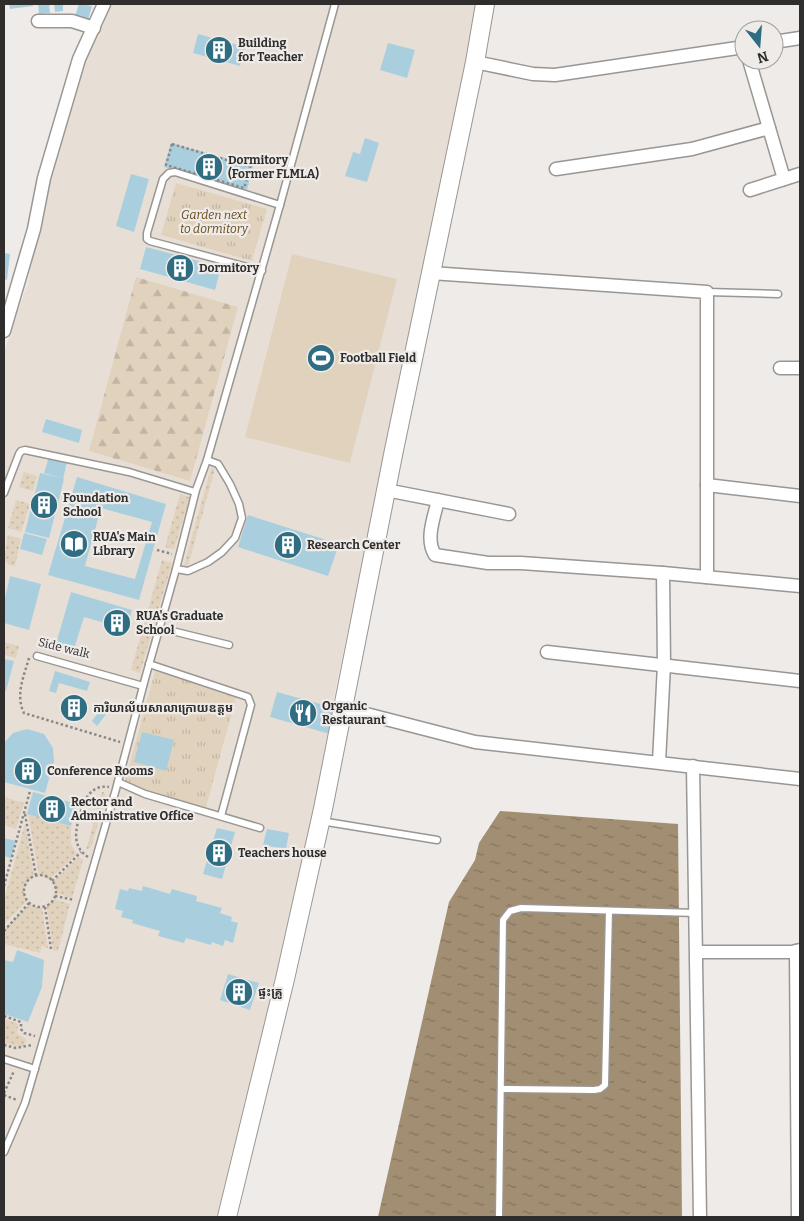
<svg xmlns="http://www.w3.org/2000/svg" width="804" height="1221" viewBox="0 0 804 1221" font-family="Bitter,'Noto Sans Khmer',serif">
<defs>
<pattern id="forest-firs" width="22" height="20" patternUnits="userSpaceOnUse" patternTransform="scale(1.25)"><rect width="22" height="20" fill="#e1d2bd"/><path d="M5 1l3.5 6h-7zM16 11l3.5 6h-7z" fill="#c1b5a3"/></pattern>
<pattern id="park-tufts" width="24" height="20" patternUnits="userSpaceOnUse" patternTransform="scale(1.25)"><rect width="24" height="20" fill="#e1d2bd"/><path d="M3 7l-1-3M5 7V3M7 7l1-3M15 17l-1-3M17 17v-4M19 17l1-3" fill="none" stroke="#c1b5a3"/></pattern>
<pattern id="garden-dots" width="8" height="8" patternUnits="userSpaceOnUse" patternTransform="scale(1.25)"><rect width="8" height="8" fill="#e1d2bd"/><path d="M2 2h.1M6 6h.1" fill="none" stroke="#c1b5a3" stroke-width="1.8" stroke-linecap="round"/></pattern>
<pattern id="water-ripples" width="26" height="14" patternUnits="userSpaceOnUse" patternTransform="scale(1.25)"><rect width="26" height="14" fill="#a28e72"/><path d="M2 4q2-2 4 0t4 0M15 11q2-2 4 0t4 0" fill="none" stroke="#84745e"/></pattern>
</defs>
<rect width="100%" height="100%" fill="#eeebe8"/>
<path fill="#e7dfd6" d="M111 4H478L329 721 323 766 267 1017 218 1217H4V352L28 282 40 217 83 63 103 26Z"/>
<path fill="#e1d2bd" d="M292 254 397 279 350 463 245 437Z"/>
<path fill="url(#forest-firs)" d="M136 277 238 307 190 481 89 451Z"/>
<g fill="url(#park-tufts)">
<path d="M176 183 267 209 252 261 161 235Z"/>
<path d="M155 671 237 694 206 807 124 785Z"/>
</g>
<g fill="url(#garden-dots)">
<path d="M211 468 215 469 188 566 184 565Z"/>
<path d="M24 472 37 476 33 491 19 487Z"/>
<path d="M180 494 190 497 174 549 165 547Z"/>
<path d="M16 500 30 504 21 532 8 528Z"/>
<path d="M8 535 21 539 15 566 8 565 4 559Z"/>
<path d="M162 560 172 563 140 673 131 670Z"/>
<path d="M4 642 19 646 16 658 4 655Z"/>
<path d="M102 792H104L106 797 91 847 86 850Z"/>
<path d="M4 797 24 803 16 829 4 825Z"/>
<path d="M28 814 71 826V844L77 854 50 879 39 876Z"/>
<path d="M25 824 34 877C25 882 22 891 27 901L4 924V900Z"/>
<path d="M79 857 83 860 72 898 56 893 53 882Z"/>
<path d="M54 899 70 904 58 951 53 950 47 906Z"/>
<path d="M30 904 36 907H42L48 948 42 946 40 953 4 944V930Z"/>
<path d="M4 1019 18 1024 17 1033 27 1040 23 1047 4 1043Z"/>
</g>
<path fill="url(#water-ripples)" d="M500 811 678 824 682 1217H378L449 902 475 860 479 843Z"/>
<g fill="#a9cfdf" fill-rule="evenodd">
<path d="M9 4H33V6L10 9Z"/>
<path d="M38 4H49L50 13 39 14Z"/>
<path d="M54 4H63V11L55 12Z"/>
<path d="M79 4 92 6 88 20 75 16Z"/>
<path d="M198 34 245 47 240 66 193 53Z"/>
<path d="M388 43 415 50 407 78 380 70Z"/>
<path d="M365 138 379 143 367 182 345 176 353 152 360 154Z"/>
<path d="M171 143 253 166 247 190 164 167Z"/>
<path d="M131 174 149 179 134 232 116 226Z"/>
<path d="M146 247 221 267 215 290 140 269Z"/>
<path d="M4 253 10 254 7 280 4 279Z"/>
<path d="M46 419 82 430 79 443 42 432Z"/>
<path d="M49 457 67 462 63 479H64L49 538 25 532 40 473 61 478 44 473Z"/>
<path d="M77 477 166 504 139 600 48 575ZM101 508 152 522 135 579 85 566Z"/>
<path d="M248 515 339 544 328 576 238 547Z"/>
<path d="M24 533 47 539 42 555 20 549Z"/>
<path d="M10 576 41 584 29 630 4 623V602Z"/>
<path d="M71 592 132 610 126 629 84 617 74 649 56 644Z"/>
<path d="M4 659 14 661 6 691 4 690Z"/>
<path d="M55 671 90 682 87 691 59 683 56 693 49 691Z"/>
<path d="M277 692 335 708 330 734 270 717Z"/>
<path d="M67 702 82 707 80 713 65 709Z"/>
<path d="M101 709 107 713 97 726 92 721Z"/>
<path d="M27 729 44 734 53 748 54 761 45 793 4 782V743L13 733Z"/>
<path d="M142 732 174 740 166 771 134 762Z"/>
<path d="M33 792 77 804 71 826 27 814Z"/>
<path d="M217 828 235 832 222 879 203 874Z"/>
<path d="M267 829 289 833 286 849 263 845Z"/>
<path d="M4 838 16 841 11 858 4 856Z"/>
<path d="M143 886 170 894 172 889 197 896 196 901 222 908 220 913 232 917 231 921 238 923 233 943 225 940 223 946 212 942 211 945 186 938 184 943 158 936 160 931 132 923 133 920 121 917 123 911 115 909 120 889 128 891 129 888 142 891Z"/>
<path d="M17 950 44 960 42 987 28 1022 4 1014V960L13 962Z"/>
<path d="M228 974 259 983 250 1010 220 1000Z"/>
</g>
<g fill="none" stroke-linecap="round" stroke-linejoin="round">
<defs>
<g id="lane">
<path d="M262 271 150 241 147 239V233L163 179 169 173 175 172 280 205"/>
<path d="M707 292 778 294"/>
<path d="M4 493 19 454 21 451 25 450 129 472 195 492"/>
<path d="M176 569 188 571 208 562 222 552 235 538 242 518 239 504 230 484 218 464 207 460"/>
<path d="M160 628 229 645"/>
<path d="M37 656 143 686"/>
<path d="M149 664 248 697 251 705 221 816"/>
<path d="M118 782 145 794 260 828"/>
<path d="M321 821 437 840"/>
<path d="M4 1059 35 1069"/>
<path d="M501 1089 594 1090 600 1089 605 1085 609 911"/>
<path d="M4 1152 25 1103 116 789 145 679 176 569 196 490 207 460 280 205 335 4"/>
<path d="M499 1217 503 920 510 911 521 908 696 913"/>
</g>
<g id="street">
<path d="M38 21H72L94 28"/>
<path d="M774 42 800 38"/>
<path d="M749 60 784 179"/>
<path d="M475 62 533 74 555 75 744 47"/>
<path d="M556 169 692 149 769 128"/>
<path d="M750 190 800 174"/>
<path d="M431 273 707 292V577"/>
<path d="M4 331 34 229 44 178 79 59 104 4"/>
<path d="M780 368H800"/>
<path d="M707 485 800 496"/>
<path d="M386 490 509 514"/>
<path d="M438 500C434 518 425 539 435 555L488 563H521L663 573 800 586"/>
<path d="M547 652 800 681"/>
<path d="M343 708 475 742 800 779"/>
<path d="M659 762 664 665 663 573"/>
<path d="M693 766 700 1217"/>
<path d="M796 951 798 1217"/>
<path d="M697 952H792L800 950"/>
</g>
<path id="secondary" d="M227 1217 285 979 323 809 394 450 475 62 485 4"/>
</defs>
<use href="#lane" stroke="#999693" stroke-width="9"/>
<use href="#street" stroke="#999693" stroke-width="15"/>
<use href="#secondary" stroke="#999693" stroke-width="20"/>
<g stroke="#8b8987" stroke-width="2.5" stroke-dasharray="2.5 2.5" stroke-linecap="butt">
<path d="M172 144 251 167 244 188 166 165Z"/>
<path d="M157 550 172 554"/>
<path d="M29 658C24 676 15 695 24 713L120 742"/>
<path d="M25 814 36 876"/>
<path d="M88 857C73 847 75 833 79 818 83 803 89 784 109 787"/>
<circle cx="40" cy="891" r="16"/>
<path d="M52 881 81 852"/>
<path d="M4 886 30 791"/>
<path d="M55 896 74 900"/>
<path d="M45 907 51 949"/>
<path d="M4 931 29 903"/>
<path d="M4 1016 21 1022V1029L24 1033 35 1036"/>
<path d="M4 1045 16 1048 32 1045"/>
<path d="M4 1093 14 1071"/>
<path d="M4 1095 17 1100"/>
</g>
<use href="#lane" stroke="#fff" stroke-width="6"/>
<use href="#street" stroke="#fff" stroke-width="12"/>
<use href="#secondary" stroke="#fff" stroke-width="18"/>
</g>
<defs>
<symbol id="building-disc" viewBox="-11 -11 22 22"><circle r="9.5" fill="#2f6d83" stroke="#eeebe8"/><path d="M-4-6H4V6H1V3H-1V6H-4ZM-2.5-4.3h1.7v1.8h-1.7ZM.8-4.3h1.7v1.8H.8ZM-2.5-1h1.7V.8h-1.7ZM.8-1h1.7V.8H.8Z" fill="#fff"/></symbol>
<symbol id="stadium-disc" viewBox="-11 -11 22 22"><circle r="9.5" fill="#2f6d83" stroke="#eeebe8"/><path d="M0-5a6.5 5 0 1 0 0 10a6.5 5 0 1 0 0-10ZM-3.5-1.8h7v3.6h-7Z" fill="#fff"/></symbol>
<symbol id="library-disc" viewBox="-11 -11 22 22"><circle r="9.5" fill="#2f6d83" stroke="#eeebe8"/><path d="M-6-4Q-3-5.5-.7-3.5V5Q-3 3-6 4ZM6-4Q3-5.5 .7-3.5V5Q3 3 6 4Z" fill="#fff"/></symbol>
<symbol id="restaurant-disc" viewBox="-11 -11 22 22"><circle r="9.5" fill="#2f6d83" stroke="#eeebe8"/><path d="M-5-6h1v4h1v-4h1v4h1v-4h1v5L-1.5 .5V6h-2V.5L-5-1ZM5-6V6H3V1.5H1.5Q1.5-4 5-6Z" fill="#fff"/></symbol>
</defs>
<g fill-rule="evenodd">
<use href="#building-disc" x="203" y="34" width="32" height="32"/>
<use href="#building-disc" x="193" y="151" width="32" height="32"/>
<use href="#building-disc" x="164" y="252" width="32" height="32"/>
<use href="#stadium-disc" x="305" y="342" width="32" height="32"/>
<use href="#building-disc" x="28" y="489" width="32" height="32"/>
<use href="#library-disc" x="58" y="528" width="32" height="32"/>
<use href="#building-disc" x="272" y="529" width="32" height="32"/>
<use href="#building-disc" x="101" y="607" width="32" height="32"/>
<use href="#building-disc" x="58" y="692" width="32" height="32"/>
<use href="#restaurant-disc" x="287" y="697" width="32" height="32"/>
<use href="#building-disc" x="12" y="755" width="32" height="32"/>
<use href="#building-disc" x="36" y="793" width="32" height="32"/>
<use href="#building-disc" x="203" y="837" width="32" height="32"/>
<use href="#building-disc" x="223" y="976" width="32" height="32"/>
</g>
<g text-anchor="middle" stroke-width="4.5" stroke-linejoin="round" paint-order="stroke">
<g font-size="12" font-weight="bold" fill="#2f2e2d" stroke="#eeebe8" text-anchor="start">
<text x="238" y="47">Building<tspan x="238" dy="14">for Teacher</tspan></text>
<text x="228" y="164">Dormitory<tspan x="228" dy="14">(Former FLMLA)</tspan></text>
<text x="199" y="272">Dormitory</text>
<text x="340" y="362">Football Field</text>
<text x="63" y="502">Foundation<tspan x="63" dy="14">School</tspan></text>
<text x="93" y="541">RUA's Main<tspan x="93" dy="14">Library</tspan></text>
<text x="307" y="549">Research Center</text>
<text x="136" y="620">RUA's Graduate<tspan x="136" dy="14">School</tspan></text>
<text x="322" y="710">Organic<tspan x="322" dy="14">Restaurant</tspan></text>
<text x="93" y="712">ការិយាល័យសាលាក្រោយឧត្តម</text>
<text x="47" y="775">Conference Rooms</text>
<text x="71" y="806">Rector and<tspan x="71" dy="14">Administrative Office</tspan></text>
<text x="238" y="857">Teachers house</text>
<text x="258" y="996">ផ្ទះគ្រូ</text>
</g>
<g font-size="12" font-style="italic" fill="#6a4b1b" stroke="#eeebe8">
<text x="214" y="219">Garden next<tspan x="214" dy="14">to dormitory</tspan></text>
</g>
<g font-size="12" fill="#2f2e2d" stroke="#eeebe8">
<text transform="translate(64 648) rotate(14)" y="4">Side walk</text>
</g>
</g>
<rect width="804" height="1221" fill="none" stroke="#2f2e2d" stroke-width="10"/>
<g transform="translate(759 45) rotate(163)"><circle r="24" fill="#eeebe8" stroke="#a29f9d"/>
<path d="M0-4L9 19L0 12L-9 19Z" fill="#2f6d83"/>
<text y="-8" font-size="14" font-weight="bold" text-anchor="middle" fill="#2f2e2d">N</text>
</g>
</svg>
